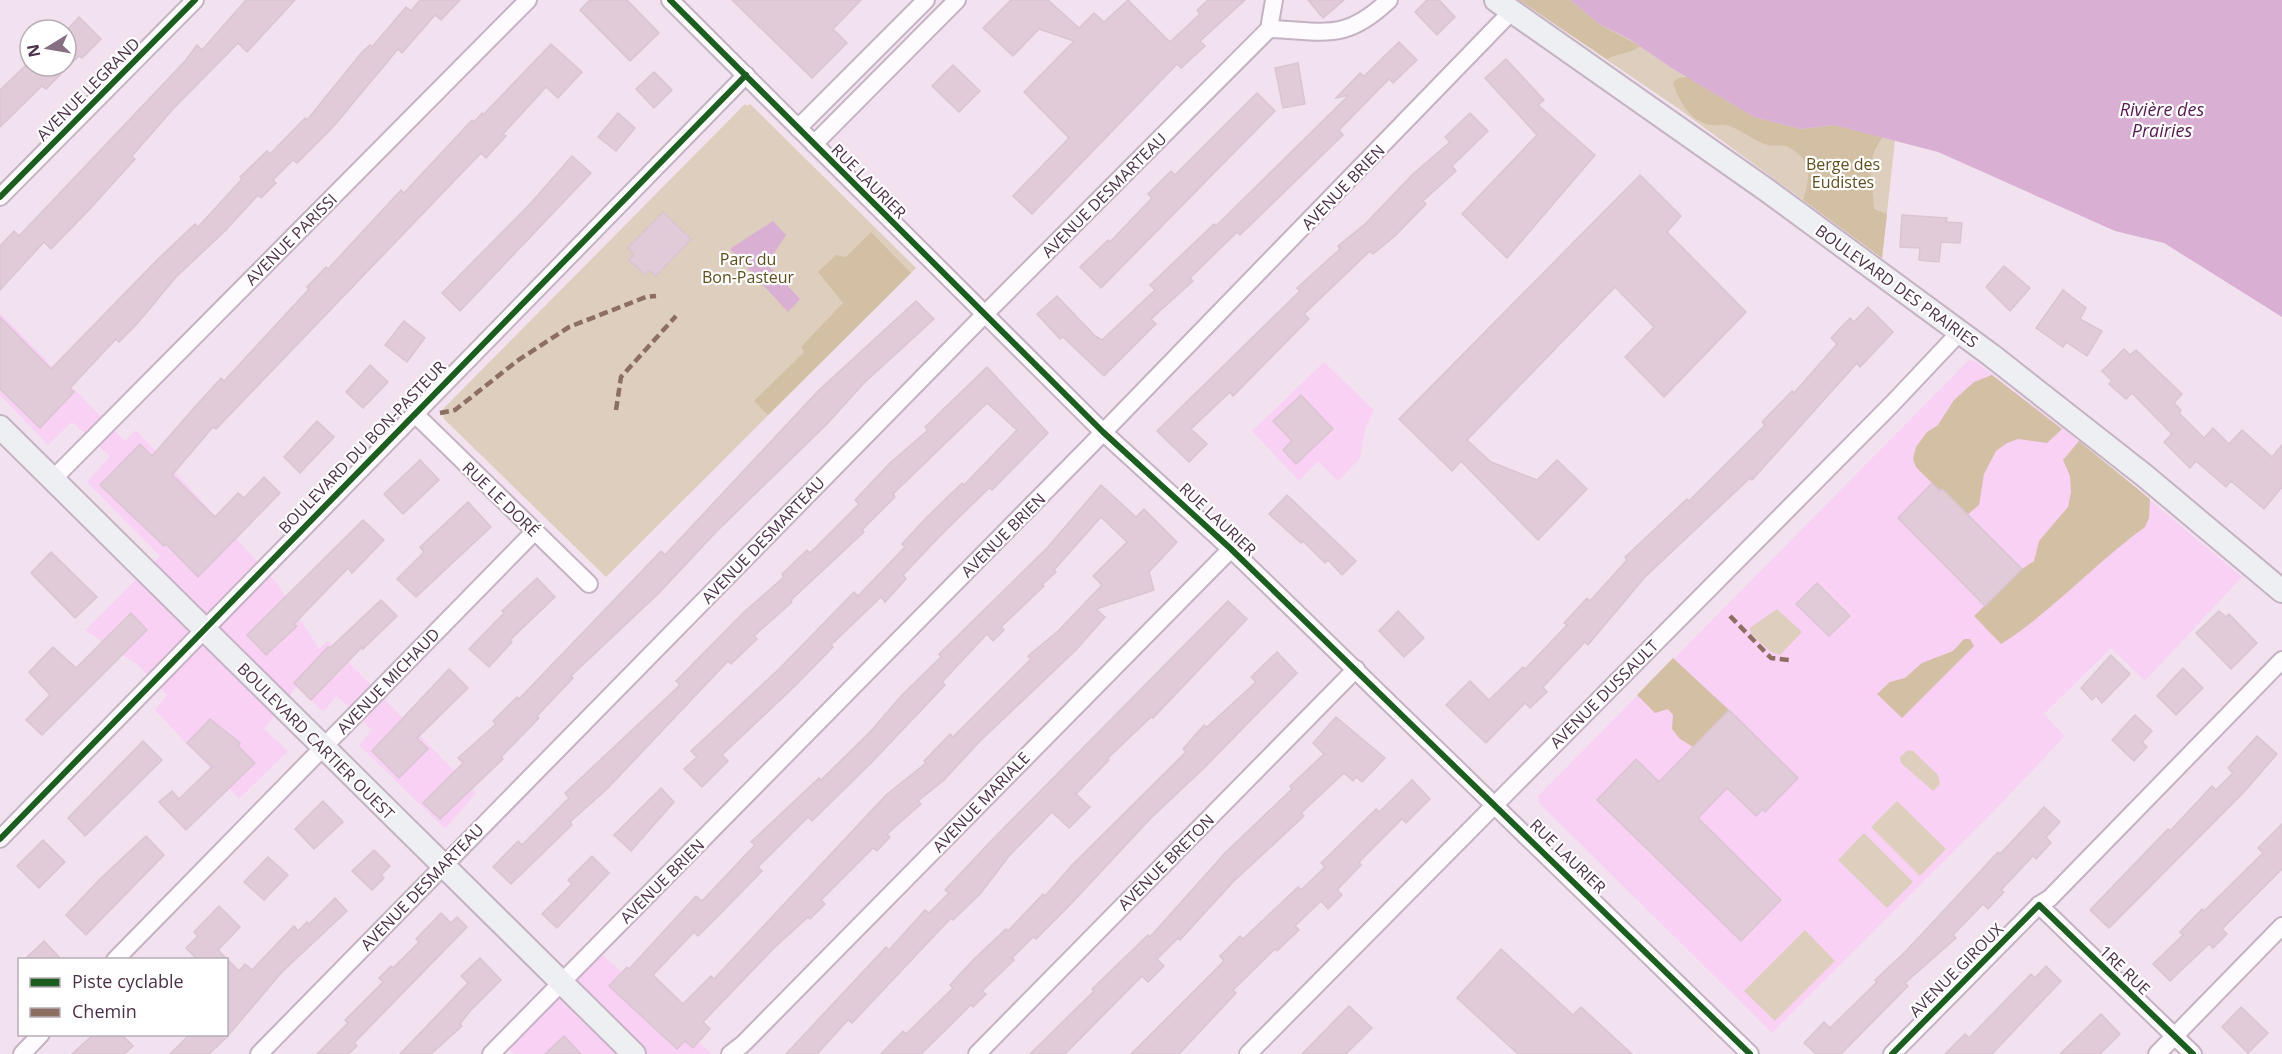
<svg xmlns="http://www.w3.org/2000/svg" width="2282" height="1054" viewBox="0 0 2282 1054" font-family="'Open Sans',sans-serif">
<rect width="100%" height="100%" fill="#f2e2f0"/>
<g fill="#f9d1f4">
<path d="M0 313 125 441 136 430 278 584 319 649 328 641 476 793 445 829 359 745 372 730 337 696 323 712 297 686 264 729 288 751 239 799 155 710 167 695 138 665 85 630 160 556 87 482 110 456 72 422 48 445 0 395Z"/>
<path d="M1969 360 1976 362 2079 441 2242 577 2145 681 2111 648 2044 714 2065 736 1995 810 1772 1033 1539 803 1538 796Z"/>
<path d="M1324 362 1374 410 1365 430 1360 458 1338 481 1318 461 1299 481 1252 431Z"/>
<path d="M596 949 712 1054H514L507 1047Z"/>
</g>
<g fill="#ddcebe">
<path d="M1519 0H1570L1599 24 1629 39 1673 69 1754 117 1801 129 1834 125 1895 140 1882 258 1679 109Z"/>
<path d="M745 104 747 106 750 104 916 268 606 577 444 419 442 410Z"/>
<path d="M1777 609 1802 632 1780 655 1771 652 1751 634 1750 628Z"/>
<path d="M1908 750 1913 751 1938 775 1940 784 1933 791 1901 763 1900 757Z"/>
<path d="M1897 801 1946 849 1920 876 1871 827Z"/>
<path d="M1864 833 1913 882 1887 908 1838 860Z"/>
<path d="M1805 930 1835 961 1775 1021 1744 991Z"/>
</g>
<g fill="#d3bfa3">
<path d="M1519 0H1570L1599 24 1640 46C1631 54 1618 53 1607 59Z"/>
<path d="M1687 77 1754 117 1801 129 1834 125 1883 137C1864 161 1873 181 1874 209L1887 214 1882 258 1803 200C1811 177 1812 158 1786 146 1781 144 1774 147 1768 145 1753 141 1741 129 1726 125 1721 124 1716 126 1712 125 1690 123 1679 100 1673 83L1678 78Z"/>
<path d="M871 232 911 273 768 415 754 401 804 352 801 347 843 303 818 272 836 255 846 257Z"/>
<path d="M1992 375 2062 429 2047 443 2018 439 2007 443 1996 451 1984 474 1979 505 1967 515 1932 483 1916 467 1913 459 1916 447 1927 432 1938 425 1954 400 1974 382Z"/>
<path d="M2079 441 2150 499 2149 518 2145 527C2094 564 2053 611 2001 644L1974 616 2022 569 2034 561 2039 541 2068 507 2071 492 2070 476 2063 460Z"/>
<path d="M1964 639H1970L1974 646 1902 718 1877 694 1890 682 1905 678 1922 663 1953 651Z"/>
<path d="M1673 658 1729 710 1693 747 1680 739 1672 729 1673 715 1668 709 1655 713 1637 695Z"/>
</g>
<g fill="#d9b0d3">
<path d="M1570 0H2282V317L2164 243 2115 231 1938 152 1834 125 1801 129 1754 117 1673 69 1629 39 1599 24Z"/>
<path d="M773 221 786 235 767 264 800 299 788 312 730 249Z"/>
</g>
<g fill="#e1cbd9" stroke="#dbc4d2" stroke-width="1.5" fill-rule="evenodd">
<path d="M246 0H295L247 52 238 43 173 109 132 156 135 159 88 211 51 249 44 242 0 290V246L14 231 19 236 186 60 197 45 202 50Z"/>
<path d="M420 0H460L441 20 435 15 402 53 398 49 333 127 297 163 293 160 273 180 276 183 261 198 258 195 225 231 176 277 136 325 119 342 116 339 70 388 74 392 40 428 0 389V317L51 369 157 260 195 224 198 227 242 179 240 177 267 151 270 154 305 118 307 120 362 52 370 45 372 47 406 7 411 11Z"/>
<path d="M590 0H627L659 33 630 61 580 10Z"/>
<path d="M732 0H861L833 29 847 43 812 78Z"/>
<path d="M1011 0H1048L1079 28 1094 13 1104 22 1128 0 1170 42 1200 14 1197 10 1208 0H1245L1200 41 1205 46 1181 68 1177 64 1032 214 1013 196 1069 138 1024 92 1074 41 1039 29 1013 56 983 28Z"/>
<path d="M1308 0H1344L1323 18Z"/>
<path d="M1427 0H1439L1455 17 1437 35 1415 12Z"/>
<path d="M79 17 101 39 82 58 79 56 46 89 42 86 0 127V90L25 66H66V31Z"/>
<path d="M1399 42 1417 60 1393 83 1389 79 1339 130 1343 135 1240 235 1237 232 1190 278 1193 281 1151 319 1156 324 1104 376 1063 337 1060 339 1037 314 1057 296 1095 336 1102 340 1155 290 1150 285 1214 224 1216 226 1349 95 1336 98 1360 73 1364 76Z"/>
<path d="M551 44 582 72 558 98 546 87 503 134 506 136 486 158 481 153 216 429 213 427 172 475 215 517 238 493 244 498 264 477 280 493 198 577 166 544 164 546 100 485 140 444 152 456 193 409 221 378 224 381 309 289 307 287 326 267 328 269 401 190 404 193 472 120 474 122 482 113 483 115Z"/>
<path d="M1506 59 1544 100 1538 105 1595 155 1507 258 1462 214 1537 135 1485 78Z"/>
<path d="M1298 63 1305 104 1283 108 1275 68Z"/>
<path d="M953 65 980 91 959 112 932 86Z"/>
<path d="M654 72 672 90 654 108 636 89Z"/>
<path d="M1257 93 1275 111 1101 288 1080 267 1108 240 1110 242 1152 198 1148 194 1171 171 1175 175Z"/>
<path d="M618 113 635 128 616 151 598 137Z"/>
<path d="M1470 113 1488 131 1452 166 1456 171 1423 201 1426 204 1395 236 1373 254 1370 251 1304 314 1309 319 1233 396 1230 392 1191 429 1207 444 1189 462 1157 431 1300 291 1297 288 1340 249 1338 246 1365 224 1413 174 1450 142 1445 137Z"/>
<path d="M572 156 591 173 460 311 442 293 530 204Z"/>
<path d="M1640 175 1681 216 1667 232 1746 312 1664 397 1625 357 1654 327 1615 287 1467 440 1491 462 1537 480 1557 460 1587 489 1538 540 1461 461 1452 471 1399 419Z"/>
<path d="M663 212 691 239 656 276 649 270 645 275 629 260 634 254 628 248Z"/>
<path d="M1902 215 1947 218 1946 222 1962 223 1960 243 1941 242 1939 262 1919 260 1920 248 1900 247Z"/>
<path d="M2004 266 2030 288 2010 311 1986 287Z"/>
<path d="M2063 290 2086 308 2080 319 2102 331 2087 356 2066 342 2063 347 2036 328Z"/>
<path d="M916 301 934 319 864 383 827 424 716 532 660 592 571 676 573 678 537 716 539 718 501 757 503 759 440 819 423 803 463 763 458 758 496 724 493 721 517 697 519 699 661 551 665 555 818 391Z"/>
<path d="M1868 307 1893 332 1860 367 1857 363 1752 480 1750 478 1644 578 1588 645 1585 642 1543 687 1547 692 1530 708 1525 703 1486 743 1446 705 1470 681 1489 700 1523 667 1525 669 1567 625 1564 623 1587 598 1590 601 1627 560 1625 557 1687 499 1689 501 1765 425 1762 422 1792 391 1794 393 1837 344 1831 338 1850 318 1854 322Z"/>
<path d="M404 321 425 338 407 362 385 345Z"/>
<path d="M2124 349 2130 355 2136 350 2182 394 2174 403 2181 410 2179 413 2204 438 2213 428 2229 444 2242 430 2272 457 2282 445V487L2264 509 2231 481 2226 487 2196 461 2190 468 2164 442 2172 434 2132 393 2126 399 2109 384 2112 381 2102 371Z"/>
<path d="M370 365 388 382 363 408 346 392Z"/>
<path d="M987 367 1048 433 992 490 989 488 942 534 903 575 906 579 885 602 881 597 831 645 833 647 796 685 722 755 728 761 702 787 684 769 697 757 691 751 779 669 854 592 858 596 905 547 902 544 926 518 962 483 964 485 1017 430 987 403 893 494 895 497 862 530 864 532 791 600 792 602 754 636 757 639 731 664 728 661 607 789 570 822 572 825 511 884 493 867 518 841 522 845 569 798 565 793 680 685 676 681 743 613 784 577 782 574 807 550 810 553 859 504 855 500 890 463 928 430 925 427Z"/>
<path d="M1301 395 1333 429 1296 464 1283 450 1292 441 1273 421Z"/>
<path d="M317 421 334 437 300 473 284 457Z"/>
<path d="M420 460 439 480 403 514 384 494Z"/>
<path d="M1932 483 1940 491 1942 489 2022 569 1985 606 1898 518Z"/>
<path d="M1101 485 1136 517 1144 509 1177 542 1149 572 1154 590 1096 609 1105 617 1076 650 979 742 944 780 918 801 921 804 887 834 890 837 877 851 873 848 821 900 825 904 810 919 808 917 773 949 703 1022 710 1029 693 1048 685 1041 677 1049 609 986 627 967 629 969 696 896 702 901 755 845 751 842 819 778 821 780 870 732 903 694 941 657 939 654 1047 548ZM1101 517 1127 542 1093 576 1102 585 1058 631 1028 656 1031 659 953 737 950 734 924 761 926 763 886 795 714 979 711 976 683 1004 653 975 694 932 698 936 724 910 762 871 758 867 808 817 812 821 873 761 945 685 942 682 987 634 993 641 1004 630 1001 627 1044 586 1042 585 1056 572 1054 570Z"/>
<path d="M1287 495 1356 561 1342 575 1328 560 1325 563 1303 541 1301 543 1269 514Z"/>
<path d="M468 502 491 527 416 597 397 579 424 552 420 547Z"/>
<path d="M363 520 384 540 352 573 348 568 294 624 297 626 266 655 247 635Z"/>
<path d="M51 552 97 597 75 618 31 573Z"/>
<path d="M537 578 555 597 510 640 512 642 489 667 469 649 504 613 502 611Z"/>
<path d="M1817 583 1850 616 1829 636 1796 604Z"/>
<path d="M381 600 397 616 363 649 362 647 311 700 294 683 328 647 330 648Z"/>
<path d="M1228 601 1247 619 1153 718 1151 717 1107 759 1109 760 1076 794 1090 807 1069 828 1052 812 1009 856 981 893 953 920 951 918 852 1023 848 1020 817 1054H786L886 947 889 950 925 910 929 913 949 893 945 890 991 841Z"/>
<path d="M1398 611 1424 638 1404 657 1379 631Z"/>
<path d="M2219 611 2226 617 2229 614 2257 643 2231 669 2196 633Z"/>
<path d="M131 613 147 630 42 735 26 720 50 695 29 672 53 647 76 668Z"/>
<path d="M1277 652 1297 673 1204 768 1150 819 1069 906 1036 939 1033 937 1012 958 1014 960 982 991 986 994 973 1007 971 1005 921 1054H881L903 1031 906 1034 953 988 950 985 974 959 1006 929 1008 931 1043 894 1045 896 1073 864 1186 752 1183 749 1204 725 1207 727 1256 682 1251 677Z"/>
<path d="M2111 655 2130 674 2102 703 2096 696 2092 700 2081 688Z"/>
<path d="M2183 668 2203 688 2176 715 2157 696Z"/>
<path d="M449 669 468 688 417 738 428 749 399 778 372 751Z"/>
<path d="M1729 710 1798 778 1765 812 1763 809 1756 816 1727 788 1698 818 1781 900 1741 941 1597 800 1636 759 1659 782Z"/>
<path d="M2135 715 2152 731 2142 742 2147 747 2134 761 2112 740Z"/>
<path d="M1336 717 1385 758 1362 782 1356 777 1353 781 1344 773 1301 813 1304 816 1233 882 1180 940 1178 938 1157 959 1164 966 1148 982 1142 976 1065 1054H1030L1094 991 1092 989 1148 935 1150 937 1225 853 1292 789 1290 786 1324 754 1313 743Z"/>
<path d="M210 719 240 743 238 746 255 763 186 830 159 802 172 791 179 799 212 767 187 743Z"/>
<path d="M2257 736 2277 754 2244 792 2109 928 2090 910 2168 829 2170 831 2212 786 2216 790 2233 773 2228 768Z"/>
<path d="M143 741 162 760 85 836 68 818Z"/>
<path d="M1412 780 1430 799 1406 823 1402 819 1359 862 1361 865 1337 890 1342 895 1328 909 1321 901 1295 926 1299 930 1277 951 1275 949 1233 990 1236 993 1179 1054H1131L1224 961 1220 956 1240 936 1243 939 1298 887 1301 890 1325 867 1321 863 1376 809 1379 812Z"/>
<path d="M661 788 674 802 631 851 614 835Z"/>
<path d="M323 801 343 822 314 849 295 829Z"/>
<path d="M2044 807 2060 822 2046 837 2051 843 2036 859 2033 856 2001 890 2004 892 1988 909 1983 904 1953 935 1956 938 1905 983 1908 986 1841 1054H1816L1804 1043 1824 1022 1830 1028 1877 982 1875 980 1907 950 1998 852 2000 854Z"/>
<path d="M2282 824V869L2222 929 2227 934 2213 948 2209 944 2170 981 2153 964 2183 935 2180 932 2202 909 2204 911 2263 853 2258 848Z"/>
<path d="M146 836 164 855 86 935 66 915 99 880Z"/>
<path d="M43 840 65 862 39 888 17 866Z"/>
<path d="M374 850 390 866 381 875 384 878 372 890 352 871Z"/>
<path d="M592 856 609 873 557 928 542 914 572 884 568 880Z"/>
<path d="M268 857 288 875 264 900 244 882Z"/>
<path d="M335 898 347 911 282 972 226 1038 209 1054H170L189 1035H226V960H198L186 948 198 936 194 932 219 906 240 927 218 950 239 971 245 964 252 970 294 926 298 931 307 922 309 924Z"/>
<path d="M441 913 451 923 457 917 467 927 354 1043 357 1046 348 1054H317L348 1023 345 1020 383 982 379 978 391 966 393 968 419 942 416 939Z"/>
<path d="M44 941 62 960H24Z"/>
<path d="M1501 949 1573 1015 1581 1007 1632 1054H1518L1457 998Z"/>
<path d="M480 958 501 980 470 1011 460 1024 462 1026 431 1054H400L468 983 461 976Z"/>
<path d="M2046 966 2061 981 1992 1054H1945L1965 1034 1969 1038 2031 974 2035 978Z"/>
<path d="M1349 1006 1372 1028 1346 1054H1302Z"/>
<path d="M2241 1007 2268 1033 2248 1053 2222 1027Z"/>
<path d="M2101 1014 2120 1034 2100 1054H2060Z"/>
<path d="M93 1035H122L133 1046 124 1054H72Z"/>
<path d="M564 1036 581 1054H545Z"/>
</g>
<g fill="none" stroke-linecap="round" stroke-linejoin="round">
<defs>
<g id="street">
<path d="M670 0 1103 432 1231 549 1750 1054"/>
<path d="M1269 29C1325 31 1345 42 1389 0"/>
<path d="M798 128 926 0"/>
<path d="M814 144 957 0"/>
<path d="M0 197 195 0"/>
<path d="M414 413 589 584"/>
<path d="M53 479 528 0"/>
<path d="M0 839 746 75"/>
<path d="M2039 905 2193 1054"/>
<path d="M115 960 534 532"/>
<path d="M22 1054 41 1034"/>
<path d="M259 1054 985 314 1269 29 1274 0"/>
<path d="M491 1054 1088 448 1511 12"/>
<path d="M730 1054 743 1044 1231 549"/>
<path d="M977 1054 1356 669"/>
<path d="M1248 1054 1892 404 1959 333"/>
<path d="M1892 1054 2039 905 2050 898 2282 660"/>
<path d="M2157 1054 2282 926"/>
</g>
<g id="secondary">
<path d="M1496 0 1768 191 1991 355 2145 476 2282 591"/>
<path d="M0 427 634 1054"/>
</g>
</defs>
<use href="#street" stroke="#c5b2c3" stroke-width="20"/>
<use href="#secondary" stroke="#c5b2c3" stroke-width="26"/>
<use href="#street" stroke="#fdfbfd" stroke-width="16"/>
<use href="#secondary" stroke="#eeeff2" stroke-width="22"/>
<g stroke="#8d6e63" stroke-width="4.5" stroke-dasharray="9 4.5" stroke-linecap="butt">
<path d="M616 410 621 377 676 316"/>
<path d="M440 413 455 410 517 361 569 327 646 297 656 296"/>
<path d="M1730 616 1771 658 1789 660"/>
</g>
<defs>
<g id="cycleway">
<path d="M670 0 1103 432 1231 549 1750 1054"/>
<path d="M0 197 195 0"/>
<path d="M0 839 746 75"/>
<path d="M1892 1054 2039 905 2193 1054"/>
</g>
</defs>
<use href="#cycleway" stroke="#fff" stroke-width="10"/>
<use href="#cycleway" stroke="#1b5e20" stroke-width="6"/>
</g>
<g text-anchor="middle" stroke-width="4.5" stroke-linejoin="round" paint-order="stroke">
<g font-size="16" fill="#4c3149" stroke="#fff">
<text transform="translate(88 89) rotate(-45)" y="6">AVENUE LEGRAND</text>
<text transform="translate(869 181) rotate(45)" y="6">RUE LAURIER</text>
<text transform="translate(1343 187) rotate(-46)" y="6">AVENUE BRIEN</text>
<text transform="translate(1104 195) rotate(-45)" y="6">AVENUE DESMARTEAU</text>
<text transform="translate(291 239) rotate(-45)" y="6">AVENUE PARISSI</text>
<text transform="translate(1897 286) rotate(36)" y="6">BOULEVARD DES PRAIRIES</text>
<text transform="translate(362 447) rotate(-46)" y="6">BOULEVARD DU BON-PASTEUR</text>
<text transform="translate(501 499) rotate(44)" y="6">RUE LE DORÉ</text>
<text transform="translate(1218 519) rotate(43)" y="6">RUE LAURIER</text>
<text transform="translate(1003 535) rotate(-45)" y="6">AVENUE BRIEN</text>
<text transform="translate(763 540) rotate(-46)" y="6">AVENUE DESMARTEAU</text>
<text transform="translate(388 681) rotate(-46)" y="6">AVENUE MICHAUD</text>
<text transform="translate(1604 694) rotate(-45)" y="6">AVENUE DUSSAULT</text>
<text transform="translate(316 741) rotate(45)" y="6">BOULEVARD CARTIER OUEST</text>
<text transform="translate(981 802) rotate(-46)" y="6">AVENUE MARIALE</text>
<text transform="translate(1568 856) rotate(44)" y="6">RUE LAURIER</text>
<text transform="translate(1166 862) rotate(-45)" y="6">AVENUE BRETON</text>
<text transform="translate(662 881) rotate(-45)" y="6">AVENUE BRIEN</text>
<text transform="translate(422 887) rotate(-46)" y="6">AVENUE DESMARTEAU</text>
<text transform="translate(1956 970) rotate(-45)" y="6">AVENUE GIROUX</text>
<text transform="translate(2125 970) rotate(44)" y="6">1RE RUE</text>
</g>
<g font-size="16" fill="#5f4f1f" stroke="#fff">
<text x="1843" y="170">Berge des<tspan x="1843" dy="18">Eudistes</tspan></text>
<text x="748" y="265">Parc du<tspan x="748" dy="18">Bon-Pasteur</tspan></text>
</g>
<g font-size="18" font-style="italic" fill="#561851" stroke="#fff">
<text x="2162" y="116">Rivière des<tspan x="2162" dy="21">Prairies</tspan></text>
</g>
</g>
<rect x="18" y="958" width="210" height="78" fill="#ffffff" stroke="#b7adb6" stroke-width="1.5"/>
<rect x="30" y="978" width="30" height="9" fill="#1b5e20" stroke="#b7adb6" stroke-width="1.5"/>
<text x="72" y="988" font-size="18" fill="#4c3149">Piste cyclable</text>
<rect x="30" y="1008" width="30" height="9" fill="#8d6e63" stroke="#b7adb6" stroke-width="1.5"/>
<text x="72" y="1018" font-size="18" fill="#4c3149">Chemin</text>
<g transform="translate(48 48) rotate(259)"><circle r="28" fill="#ffffff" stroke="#b7adb6" stroke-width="1.5"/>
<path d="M0-4.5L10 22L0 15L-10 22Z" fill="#866f83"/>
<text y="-9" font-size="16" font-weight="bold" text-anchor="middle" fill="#4c3149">N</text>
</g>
</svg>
